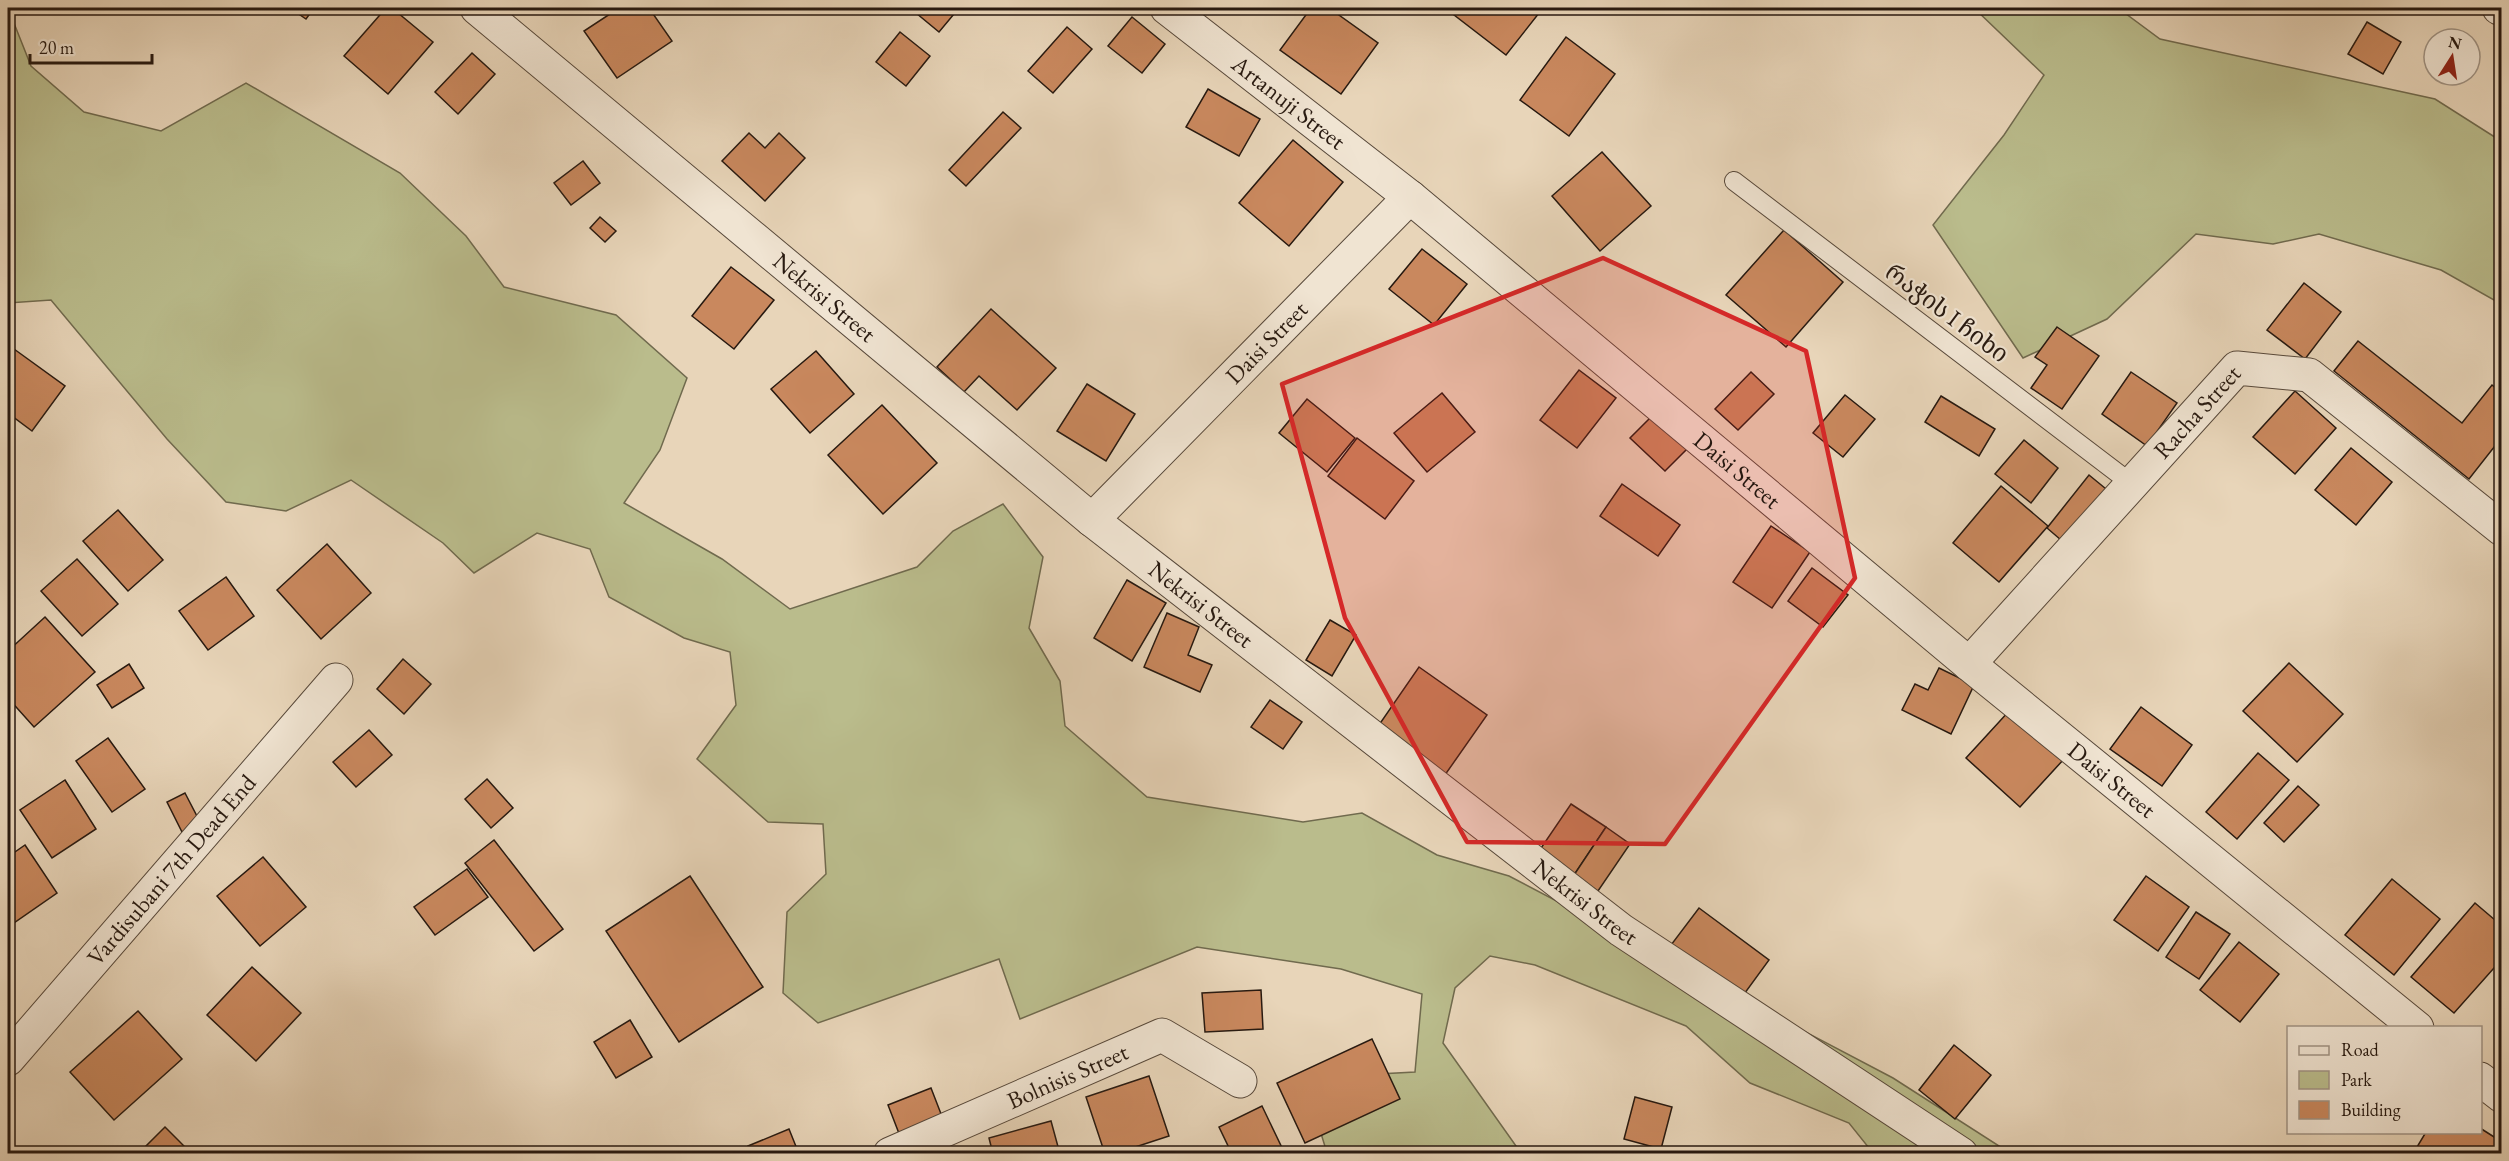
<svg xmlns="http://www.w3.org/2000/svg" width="2509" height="1161" viewBox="0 0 2509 1161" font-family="'EB Garamond','Noto Serif Georgian',serif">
<rect width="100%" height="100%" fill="#e8d5b9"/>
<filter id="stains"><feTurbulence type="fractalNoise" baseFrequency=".00333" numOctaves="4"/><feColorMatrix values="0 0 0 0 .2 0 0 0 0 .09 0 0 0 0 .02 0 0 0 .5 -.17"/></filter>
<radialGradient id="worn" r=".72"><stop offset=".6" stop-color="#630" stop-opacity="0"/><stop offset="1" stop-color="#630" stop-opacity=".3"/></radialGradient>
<g fill="#babc8c" stroke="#706a4e" stroke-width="1.5">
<path d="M8 8 31 66 84 112 161 131 246 83 400 173 466 236 504 287 616 315 687 378 660 450 624 503 722 559 790 609 917 567 953 531 1003 504 1043 557 1029 628 1060 681 1065 726 1147 797 1303 822 1362 813 1437 855 1509 876 1893 1078 2010 1153H1873L1849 1123 1750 1083 1686 1026 1535 965 1490 956 1455 988 1443 1043 1521 1153H1327L1304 1078 1415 1072 1422 994 1341 969 1197 947 1020 1019 999 959 818 1023 783 993 787 912 826 874 823 824 768 822 697 759 736 705 730 652 684 638 609 597 590 549 537 533 474 573 443 543 351 480 286 511 226 502 167 439 51 300 8 303Z"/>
<path d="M1974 8H2118L2160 39 2435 99 2501 141V304L2441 270 2319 234 2273 244 2196 234 2107 319 2023 358 1933 225 2004 135 2044 75Z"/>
</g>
<g fill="#c9885e" stroke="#271910" stroke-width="1.5">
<path d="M290 8H314L306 19Z"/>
<path d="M386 8H392L433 42 388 94 344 56Z"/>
<path d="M619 8H649L672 41 617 78 584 31Z"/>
<path d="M910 8H959L939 32Z"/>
<path d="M1311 8H1329L1378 43 1341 94 1280 50Z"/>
<path d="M1445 8H1543L1506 55Z"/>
<path d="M1132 17 1165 44 1142 73 1108 46Z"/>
<path d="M2367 22 2401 42 2383 74 2348 54Z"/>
<path d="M1067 27 1092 49 1053 93 1028 71Z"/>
<path d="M900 32 930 56 906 86 876 62Z"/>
<path d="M1566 37 1615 74 1569 136 1520 100Z"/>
<path d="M472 53 495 74 458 114 435 92Z"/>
<path d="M1208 89 1260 119 1239 156 1186 127Z"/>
<path d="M1003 112 1021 128 966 186 949 170Z"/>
<path d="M749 133 765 148 779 133 805 158 765 201 722 161Z"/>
<path d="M1293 140 1343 182 1289 246 1239 203Z"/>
<path d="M1602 152 1651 206 1600 251 1552 196Z"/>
<path d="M583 161 600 183 571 205 554 183Z"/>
<path d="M600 217 616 231 605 242 590 228Z"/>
<path d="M1784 230 1843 282 1786 347 1726 295Z"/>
<path d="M1422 249 1467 284 1434 325 1389 289Z"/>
<path d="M731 267 774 300 734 349 692 316Z"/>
<path d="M2304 283 2341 312 2305 359 2267 330Z"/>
<path d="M991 309 1056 368 1017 410 979 376 964 392 937 367Z"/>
<path d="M2057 327 2099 356 2062 409 2031 388 2047 365 2035 357Z"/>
<path d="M2358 341 2462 423 2492 385 2502 393V437L2469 479 2334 371Z"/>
<path d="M14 349 65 386 32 431 8 413V358Z"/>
<path d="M816 351 854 394 810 433 771 389Z"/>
<path d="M1579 370 1616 398 1577 448 1540 420Z"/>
<path d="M1751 372 1774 394 1738 430 1715 409Z"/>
<path d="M2131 372 2177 403 2147 446 2102 414Z"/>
<path d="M1087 384 1135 414 1106 461 1057 431Z"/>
<path d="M2295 391 2336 428 2295 474 2253 437Z"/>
<path d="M1442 393 1475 432 1427 472 1394 433Z"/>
<path d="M1845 395 1875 419 1843 457 1813 433Z"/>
<path d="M1941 396 1995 429 1979 456 1925 422Z"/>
<path d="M1307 399 1355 438 1327 472 1279 433Z"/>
<path d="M882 405 937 463 883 514 828 455Z"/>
<path d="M1652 416 1687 449 1665 471 1630 438Z"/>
<path d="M1357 438 1414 481 1385 519 1328 476Z"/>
<path d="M2024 440 2058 468 2031 503 1995 474Z"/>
<path d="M2351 448 2392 482 2356 525 2315 490Z"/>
<path d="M2089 475 2111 493 2068 546 2047 528Z"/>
<path d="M1622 484 1680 525 1658 556 1600 516Z"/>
<path d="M2001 486 2048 526 1999 582 1953 543Z"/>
<path d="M118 510 163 560 128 591 83 541Z"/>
<path d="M1771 526 1810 552 1772 608 1733 582Z"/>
<path d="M327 544 371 593 321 639 277 590Z"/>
<path d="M77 559 118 604 82 636 41 591Z"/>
<path d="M1812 568 1848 595 1823 627 1788 601Z"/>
<path d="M226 577 254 616 208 650 179 611Z"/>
<path d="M1127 580 1166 603 1132 661 1094 638Z"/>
<path d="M1167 613 1199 627 1188 655 1212 665 1200 692 1144 667Z"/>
<path d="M45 617 95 672 34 727 8 698V651Z"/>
<path d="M1330 620 1356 635 1332 676 1306 660Z"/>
<path d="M403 659 431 684 404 714 377 689Z"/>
<path d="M2289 663 2343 714 2297 762 2243 711Z"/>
<path d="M129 664 144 688 112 708 97 685Z"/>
<path d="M1419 667 1487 715 1440 782 1372 735Z"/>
<path d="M1939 668 1974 685 1951 734 1902 710 1915 684 1928 690Z"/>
<path d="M1270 700 1302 722 1283 749 1251 727Z"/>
<path d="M2141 707 2192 745 2162 786 2110 749Z"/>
<path d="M2010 710 2064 759 2020 807 1966 758Z"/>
<path d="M369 730 392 755 356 787 333 762Z"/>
<path d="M108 738 145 789 112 812 76 761Z"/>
<path d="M2258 753 2289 780 2237 839 2206 812Z"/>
<path d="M487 779 513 808 491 828 465 799Z"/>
<path d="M65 780 96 829 52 858 20 810Z"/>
<path d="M2298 786 2319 805 2284 842 2264 823Z"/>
<path d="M185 793 200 822 182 832 167 802Z"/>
<path d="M1571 804 1606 827 1574 875 1539 851Z"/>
<path d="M1606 827 1630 844 1598 891 1574 875Z"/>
<path d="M494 840 563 929 534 951 465 863Z"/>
<path d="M25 845 57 893 8 927V848L12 854Z"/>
<path d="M263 857 306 907 260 946 217 896Z"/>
<path d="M467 869 488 897 435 935 414 907Z"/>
<path d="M690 876 763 987 679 1042 606 931Z"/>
<path d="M2146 876 2189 907 2158 951 2114 920Z"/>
<path d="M2392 879 2440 919 2394 975 2345 935Z"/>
<path d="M2475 903 2502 926V959L2454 1013 2411 977Z"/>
<path d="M1699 908 1769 960 1742 997 1671 945Z"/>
<path d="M2196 912 2230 934 2199 979 2166 957Z"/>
<path d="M2239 942 2279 974 2240 1022 2200 990Z"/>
<path d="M252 967 301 1013 256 1061 207 1015Z"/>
<path d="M1261 990 1263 1029 1205 1032 1202 993Z"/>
<path d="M138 1011 182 1059 114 1120 70 1072Z"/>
<path d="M630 1020 652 1057 616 1078 594 1042Z"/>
<path d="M1372 1039 1400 1099 1305 1143 1277 1083Z"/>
<path d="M1954 1045 1991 1075 1955 1119 1919 1090Z"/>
<path d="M1149 1076 1169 1136 1114 1154H1105L1086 1097Z"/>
<path d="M931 1088 943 1119 900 1136 888 1105Z"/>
<path d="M1635 1097 1672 1107 1661 1149 1624 1139Z"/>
<path d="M1262 1106 1285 1154H1232L1219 1127Z"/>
<path d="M1051 1121 1060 1154H993L989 1138Z"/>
<path d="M165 1127 190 1152 138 1154Z"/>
<path d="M2480 1128 2502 1142V1154H2428L2417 1147 2426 1132H2480Z"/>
<path d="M789 1129 799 1154H751L748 1146Z"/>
</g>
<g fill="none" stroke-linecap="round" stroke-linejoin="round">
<defs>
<path id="lane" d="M1734 181 2132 484"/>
<g id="street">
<path id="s1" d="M477 8 1092 520 1621 930 1961 1154"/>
<path id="s2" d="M1167 8 1410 197 1969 664 2417 1028"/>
<path d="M2499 8H2502"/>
<path id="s3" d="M1092 520 1410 197"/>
<path id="s4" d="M1969 664 2237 368 2309 375 2502 529"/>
<path id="s5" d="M8 1059 336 680"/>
<path d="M2480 1079 2502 1096"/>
<path id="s6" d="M890 1154 1162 1035 1240 1081"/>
</g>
</defs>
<use href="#lane" stroke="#57483a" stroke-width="20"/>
<use href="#street" stroke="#57483a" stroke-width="35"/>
<use href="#lane" stroke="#f0e4d2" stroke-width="18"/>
<use href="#street" stroke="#f0e4d2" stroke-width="33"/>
</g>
<path fill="#d62828" fill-opacity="0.2" stroke="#d62828" stroke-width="4.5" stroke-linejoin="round" d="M1603 258 1806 351 1855 578 1665 844 1467 842 1345 618 1282 384Z"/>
<g text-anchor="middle" stroke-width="4.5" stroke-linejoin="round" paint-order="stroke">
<g font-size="24" fill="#271910" stroke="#f0e4d2">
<text dy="8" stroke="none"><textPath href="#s2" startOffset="154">Artanuji Street</textPath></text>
<text dy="8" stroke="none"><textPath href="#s1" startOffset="452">Nekrisi Street</textPath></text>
<text transform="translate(1947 313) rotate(37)" y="8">რაჭის I ჩიხი</text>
<text dy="8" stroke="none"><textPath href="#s3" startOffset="249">Daisi Street</textPath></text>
<text dy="8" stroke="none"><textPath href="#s4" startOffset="340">Racha Street</textPath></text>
<text dy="8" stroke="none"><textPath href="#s2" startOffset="734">Daisi Street</textPath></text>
<text dy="8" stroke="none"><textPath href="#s1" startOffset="938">Nekrisi Street</textPath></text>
<text dy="8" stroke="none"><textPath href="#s2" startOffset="1220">Daisi Street</textPath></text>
<text dy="8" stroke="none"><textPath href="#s5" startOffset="250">Vardisubani 7th Dead End</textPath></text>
<text dy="8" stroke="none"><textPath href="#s1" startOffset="1424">Nekrisi Street</textPath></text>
<text dy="8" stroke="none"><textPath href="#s6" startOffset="194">Bolnisis Street</textPath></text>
</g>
</g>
<rect width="2509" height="1161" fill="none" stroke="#e8d5b9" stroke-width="30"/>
<rect x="9" y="9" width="2491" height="1143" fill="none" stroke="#271910" stroke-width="3"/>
<rect x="15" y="15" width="2479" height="1131" fill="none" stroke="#271910" stroke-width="1.5"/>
<rect x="2287" y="1026" width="195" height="108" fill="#f0e4d2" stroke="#a09384" stroke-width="1.5"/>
<rect x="2299" y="1046" width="30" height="9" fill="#f0e4d2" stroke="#a09384" stroke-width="1.5"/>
<text x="2341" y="1056" font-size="18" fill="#271910">Road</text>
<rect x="2299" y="1071" width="30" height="18" fill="#babc8c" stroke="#a09384" stroke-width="1.5"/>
<text x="2341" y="1086" font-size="18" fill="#271910">Park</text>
<rect x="2299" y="1101" width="30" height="18" fill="#c9885e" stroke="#a09384" stroke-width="1.5"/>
<text x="2341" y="1116" font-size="18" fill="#271910">Building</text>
<g transform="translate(2452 57) rotate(12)"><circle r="28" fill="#f0e4d2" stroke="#a09384" stroke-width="1.5"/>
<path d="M0-4.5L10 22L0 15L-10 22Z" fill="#8f2418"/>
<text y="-9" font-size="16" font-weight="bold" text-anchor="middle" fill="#271910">N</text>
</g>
<path d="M30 54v9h122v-9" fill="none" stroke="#271910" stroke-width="3"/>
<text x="39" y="54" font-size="18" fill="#271910" stroke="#f0e4d2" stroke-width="4.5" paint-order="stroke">20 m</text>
<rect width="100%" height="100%" filter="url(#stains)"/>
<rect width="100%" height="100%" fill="url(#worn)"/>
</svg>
